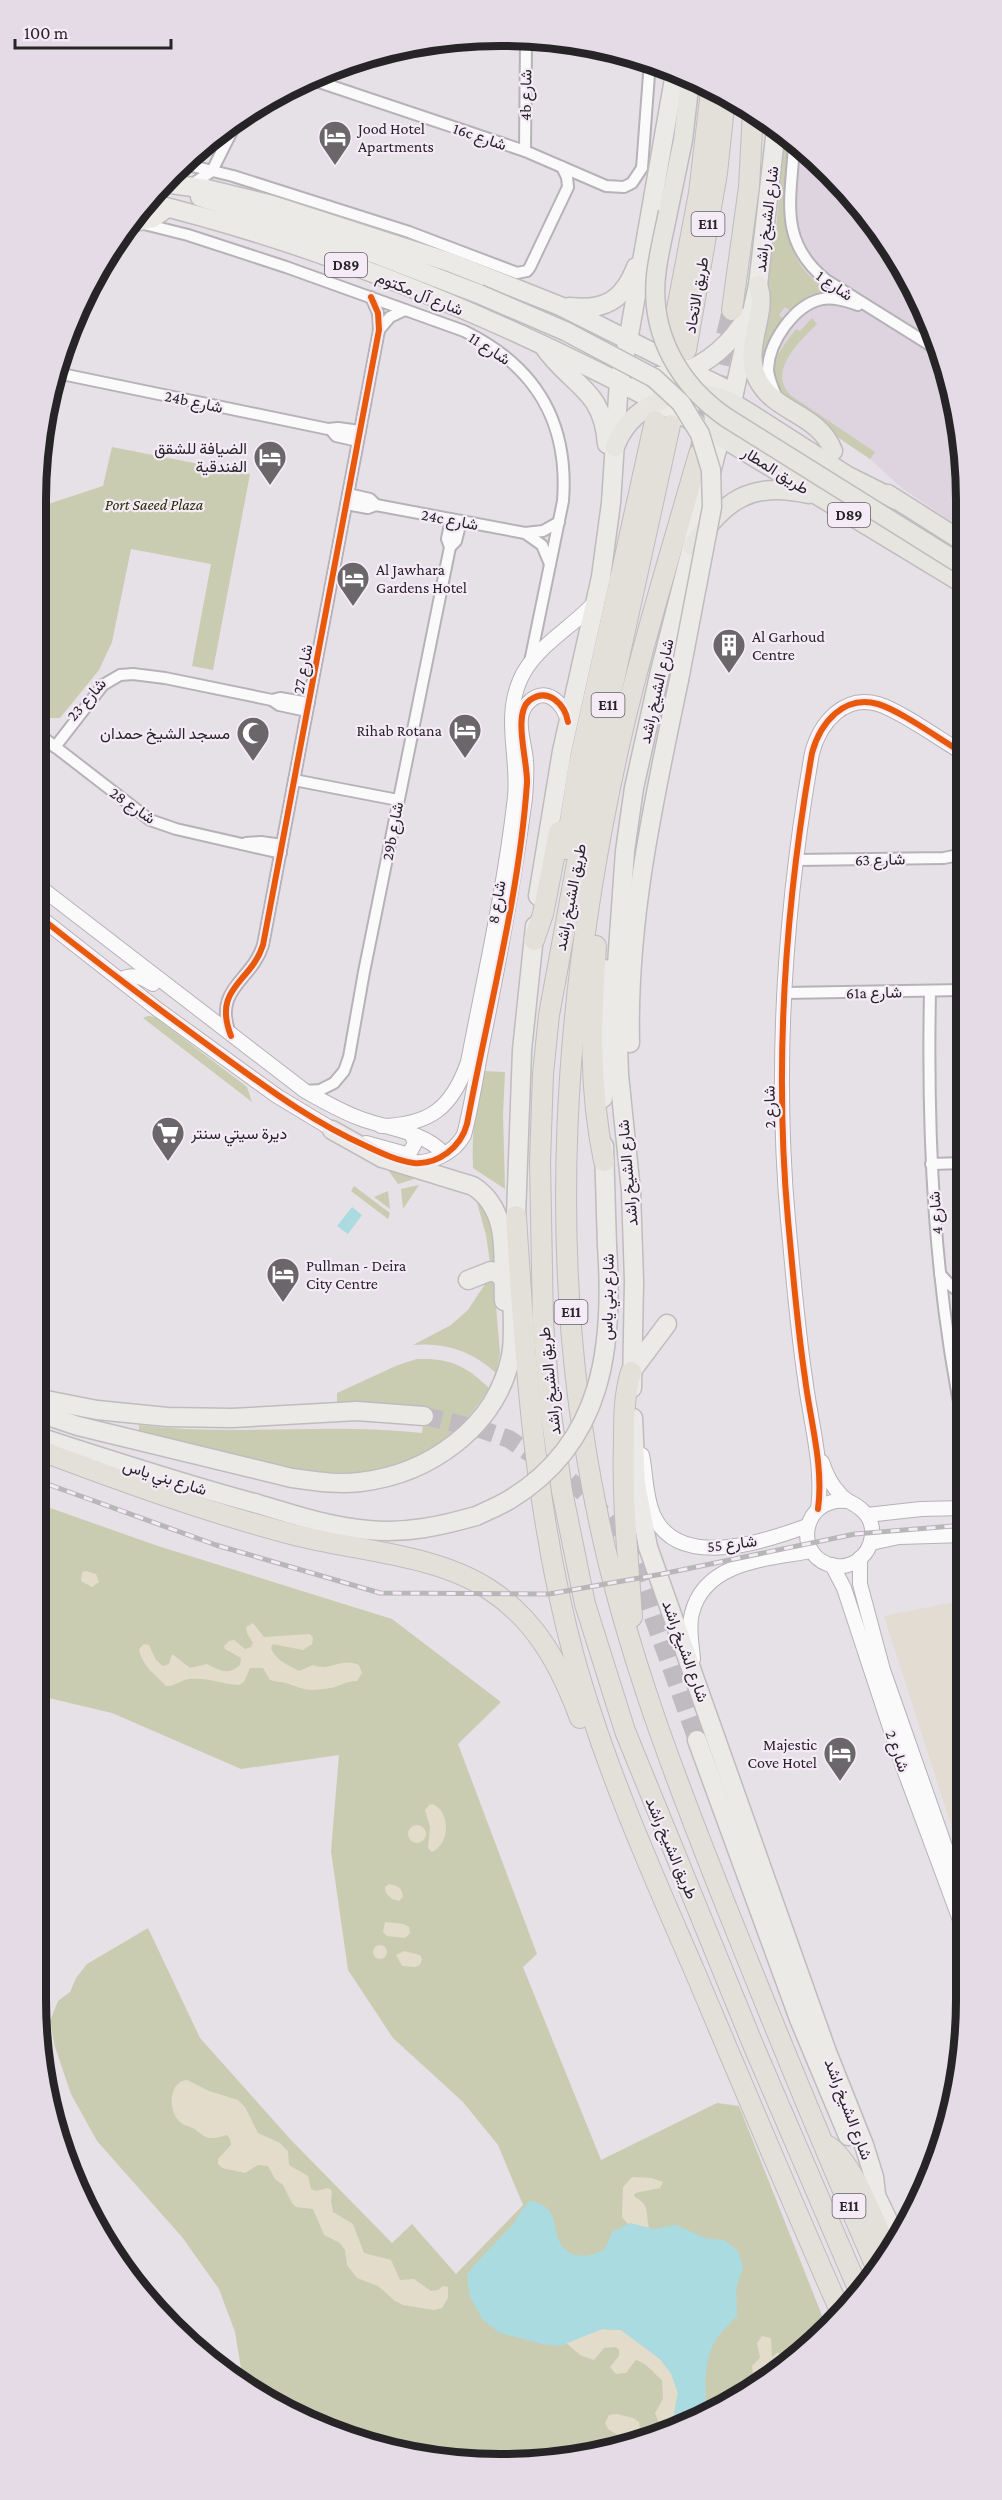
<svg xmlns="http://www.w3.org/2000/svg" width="1002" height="2500" viewBox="0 0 1002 2500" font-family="'Crimson Pro',Vazirmatn,serif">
<rect width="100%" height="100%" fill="#e5e1e6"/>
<path fill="#ddd4e0" d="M785 136 851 195 930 323 962 440V529L903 489 870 459 775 395 758 358V342L776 228Z"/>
<path fill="#e2dcd2" d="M965 1600 966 1855 960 1853 884 1616Z"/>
<g fill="#c9ccb1">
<path d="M785 136 790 141C787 200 771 260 833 293 815 297 806 294 791 311L785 307 779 315 784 319 768 347 762 369 758 342 776 228Z"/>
<path d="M812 318 817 324C799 342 765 373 793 397L875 452 870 459 783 400C766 367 776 355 796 329L800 331Z"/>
<path d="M112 447 250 474 213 670 192 666 211 564 131 549 112 642 99 670 60 718H47L36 711V508L103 486Z"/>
<path d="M148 1016 155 1017 247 1087 252 1102 143 1018Z"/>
<path d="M483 1071 505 1072 503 1115 505 1189 473 1168C472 1134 474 1103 483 1071Z"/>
<path d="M386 1167 417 1178 398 1184Z"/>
<path d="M419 1185 403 1209 401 1189Z"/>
<path d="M354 1186 390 1213 388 1219 351 1191Z"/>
<path d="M388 1191 390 1209 374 1197Z"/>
<path d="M476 1199C497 1211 493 1245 494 1266L490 1263 486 1235Z"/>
<path d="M489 1278 494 1282 500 1354 496 1373C472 1351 445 1342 413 1345L451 1325 468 1310Z"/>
<path d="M417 1359C449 1358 466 1365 489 1388 427 1488 344 1482 242 1458 208 1450 173 1442 139 1434V1425C233 1437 328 1422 422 1433L425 1411 337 1404V1393L398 1365Z"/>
<path d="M36 1503 158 1546 392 1619 501 1702 458 1744 537 1954 523 1967 601 2160 717 2103 739 2106 827 2328 808 2348 734 2402 591 2455 440 2460 352 2439 269 2402 243 2380 235 2332 219 2289 182 2237 97 2141 71 2094 55 2047 50 2021 58 2001 70 1992 76 1978 87 1964 148 1928 200 2038 291 2140 392 2243 412 2224 456 2274 523 2205 498 2145 463 2102 393 2038 348 1970 331 1851 339 1755 241 1769 112 1713 36 1695Z"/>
</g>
<g fill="#e3dcca">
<path d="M86 1571 96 1574 99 1582 92 1587 81 1581 82 1572Z"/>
<path d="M253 1623 264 1637 310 1634 313 1638 312 1644 303 1650 273 1644 271 1648C275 1660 288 1665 299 1671L313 1665C332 1672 339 1657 359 1665L362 1673 357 1681C344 1681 340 1687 330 1688 310 1691 308 1691 289 1684 283 1682 277 1682 270 1680L263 1668H250L244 1682 239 1685C222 1684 206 1677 189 1679 180 1680 175 1687 166 1686 155 1674 142 1666 139 1649L144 1644 149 1645 156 1660 163 1666 169 1664 172 1654 190 1668 207 1664C218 1670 229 1676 240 1665L241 1658 225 1649 224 1646 229 1641 234 1640 245 1649 251 1647 253 1643 247 1633 246 1627Z"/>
<path d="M433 1804C451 1813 450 1844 432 1852L428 1848 430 1827 425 1810 429 1805Z"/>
<circle cx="417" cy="1834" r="9"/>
<path d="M389 1884C398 1886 402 1887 403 1897L399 1901 392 1899 386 1893 385 1887Z"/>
<path d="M385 1922 404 1924 409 1927 410 1933 405 1938 387 1936 383 1932Z"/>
<circle cx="380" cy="1952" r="7"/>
<path d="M404 1951 420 1955 422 1959 420 1965 415 1967 402 1966 396 1955Z"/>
<path d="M187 2080 209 2091 238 2100 245 2107 258 2133 280 2143 288 2151 289 2165 308 2176 311 2189 316 2191 328 2188 332 2191 331 2201 333 2212 353 2224 364 2253 391 2260 400 2280 414 2279 431 2291 438 2290 443 2286 448 2287V2298L442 2308 434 2310 403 2305 395 2301 378 2286 357 2278 347 2265 345 2250 340 2243 324 2235 313 2209 296 2207 292 2203 283 2185 275 2179 268 2166 258 2165 245 2173 222 2168 218 2164V2159L231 2145 230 2139 227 2135C222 2136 217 2138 213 2138 206 2139 201 2134 196 2130 191 2126 184 2126 180 2122 167 2111 169 2081 187 2080Z"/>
<path d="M632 2177 652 2178 663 2182 660 2188 635 2193 634 2196C651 2207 645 2210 649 2228L628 2224 622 2217 623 2187Z"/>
<path d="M602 2329 621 2330 660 2359 671 2373 678 2393 672 2425 661 2429 655 2413 663 2399 662 2380C654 2374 646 2362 636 2360L626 2373 616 2374 610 2367 619 2356V2350L616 2347 604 2348 594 2360 580 2355 566 2343Z"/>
<path d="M762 2336 771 2338 772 2357 777 2353H784L785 2365 770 2376 766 2374 760 2377 753 2375 752 2366 760 2358 757 2343Z"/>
<path d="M617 2414 633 2418 639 2422 640 2428 630 2436 622 2438 608 2429 605 2423 609 2415Z"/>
</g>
<g fill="#a9dbe1">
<path d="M352 1207 362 1215 348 1234 337 1226Z"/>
<path d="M530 2201C538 2203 546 2205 550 2212 556 2221 555 2234 560 2243 570 2261 591 2257 605 2249L612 2232 630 2223 654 2229 676 2225 705 2238 724 2240 738 2251 743 2267 736 2289 737 2316C730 2324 721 2331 715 2341 704 2359 704 2391 707 2411L672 2425 678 2393 671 2373 660 2359 636 2341 621 2330 602 2329 560 2346 542 2344 500 2333 483 2320 470 2297 467 2275C480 2256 498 2242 513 2224 519 2216 522 2208 530 2201Z"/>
</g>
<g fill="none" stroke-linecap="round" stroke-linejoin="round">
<path stroke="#bfbbc0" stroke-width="18" stroke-dasharray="18 9" stroke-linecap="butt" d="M424 1416 480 1429 509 1439 568 1479 594 1502 630 1553 697 1740"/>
<path stroke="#bfbbc0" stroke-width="20" stroke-dasharray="20 10" stroke-linecap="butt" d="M699 452 732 310"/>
<defs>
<g id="minor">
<path d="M310 79 525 151 606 186 624 187 632 183 642 168 650 61"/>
<path d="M794 145C791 200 778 241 826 280L938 350"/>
<path d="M525 151 526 39"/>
<path d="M184 164 233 176 409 232 517 273 527 271 530 267 568 187 567 177 562 167"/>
<path d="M191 185 212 171 238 119"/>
<path d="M144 224 188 235 286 267 464 331C536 366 569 422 563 501L530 662"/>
<path d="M379 330 390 317 405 310"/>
<path d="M57 373 328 429 338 428 360 431"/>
<path d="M776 396C773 387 768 378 768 369 769 342 794 305 822 299 834 297 846 301 858 305"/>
<path d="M331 430 336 436 358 441"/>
<path d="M348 494 370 499 376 505"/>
<path d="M346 504 368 508 376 505 525 533 542 545 550 564"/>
<path d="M525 533 543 531 559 522"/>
<path d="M450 547 456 541 461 521"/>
<path d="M272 700 279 705 307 711"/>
<path d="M36 732 150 820 176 829 281 853"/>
<path d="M55 747 103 685 120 675 133 674 165 678 272 700 280 698 309 703"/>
<path d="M294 780 398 800"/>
<path d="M246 843 261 842 282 845"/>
<path d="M797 860 944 858 963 854"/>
<path d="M930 991C927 1139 934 1287 965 1432"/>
<path d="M784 993 963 990"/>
<path d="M230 1034C213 988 252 981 263 945L379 330 378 313 371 297"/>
<path d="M305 1091 320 1090 334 1083 344 1071 349 1057 364 972 450 547 447 539 451 519"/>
<path d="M931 1164 964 1163"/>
<path d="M940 1274 950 1285 964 1295"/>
</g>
<g id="tertiary">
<path d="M36 884 305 1091C323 1101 340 1111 359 1118 387 1129 423 1131 443 1153"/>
<path d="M36 914 157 1009 277 1096 340 1134"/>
<path d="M120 980C133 973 141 977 153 984"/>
<path d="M381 1126C430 1125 452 1108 468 1062 485 974 505 886 515 797 519 757 503 719 520 680 534 647 572 628 595 602"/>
<path d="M366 1143 406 1154 410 1152 415 1143 411 1134"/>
<path d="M408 1161C429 1166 454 1153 464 1135 472 1105 476 1075 482 1045 499 962 514 881 525 798 526 785 527 773 526 761 525 744 514 718 527 704 544 684 564 702 568 722"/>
<path d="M642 1455C646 1474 645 1495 653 1514 677 1571 764 1542 807 1526"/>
<path d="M822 1462C826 1474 831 1485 840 1494 846 1502 855 1503 862 1510 878 1524 874 1549 857 1561 851 1565 842 1567 835 1566 792 1559 801 1496 847 1501"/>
<path d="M818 1509C824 1466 810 1420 805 1378 797 1325 793 1272 788 1220 774 1064 785 907 812 753 820 723 844 694 878 704 901 711 941 740 963 753"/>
<path d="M867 1515 921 1509 965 1508"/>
<path d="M871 1543 899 1537 965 1535"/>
<path d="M860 1558V1584L883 1670 966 1906"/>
<path d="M832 1565 844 1588 902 1764 966 1936"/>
<path d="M693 1659C692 1644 688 1627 692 1613 705 1561 768 1559 811 1551"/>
</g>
<g id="primary">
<path d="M164 183 207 189 272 205 449 262 560 306 734 393"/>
<path d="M200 197 378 255 479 294"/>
<path d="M146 202C337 249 523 328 696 423"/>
<path d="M135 222 153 218 167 208"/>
<path d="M569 307C604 311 623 301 636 267"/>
<path d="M544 347C571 386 603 388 607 444"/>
<path d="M641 378C654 376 667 376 679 373 708 365 732 342 747 317"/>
<path d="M538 896 562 751 601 577 611 503 619 381 628 341 675 73"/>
<path d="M630 1043C627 919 654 800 679 680"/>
<path d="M603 1098 605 969"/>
<path d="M332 1130 382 1158 473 1186C512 1211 502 1260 504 1301"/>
<path d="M604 1146 607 1246"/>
<path d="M512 1230 516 1216 522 1050 535 926"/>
<path d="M468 1280 491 1271 498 1274 503 1279"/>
<path d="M631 1372 667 1324"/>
<path d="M632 1388 634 1281 631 1191 619 1075 616 979 625 851 634 788 660 671 716 453 732 402 758 285 776 129"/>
<path d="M36 1398 97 1410 167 1417 232 1418 357 1411 424 1416"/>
<path d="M36 1412 78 1426 292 1478C315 1481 337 1485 360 1482 430 1474 496 1427 511 1356 515 1334 512 1310 512 1287"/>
<path d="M633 1418 636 1484 648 1547 827 2052 864 2145 874 2177 876 2194"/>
<path d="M36 1436C110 1460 183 1484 258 1504 294 1515 331 1527 368 1530 405 1534 441 1526 476 1516"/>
<path d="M697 1740 799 2019 848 2136"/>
<path d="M871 2185 895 2235"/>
</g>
<g id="trunk">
<path d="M668 212 683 140 690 80"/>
<path d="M758 285C769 314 741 349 758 380 775 413 819 413 833 451"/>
<path d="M727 402C708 407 712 423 721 437L962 583"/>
<path d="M615 447C629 408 674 386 714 396 727 399 737 405 748 412L848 476 896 500"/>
<path d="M888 494 962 541"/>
<path d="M692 546C727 500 748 481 809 494"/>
</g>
<g id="motorway">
<path d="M732 310 749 187 753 111"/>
<path d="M670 346 699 193 711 91"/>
<path d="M686 350 717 173 725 97"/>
<path d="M670 425 593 776 549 1015 543 1074 540 1162 543 1322 550 1407 562 1491 585 1604 625 1731 754 2047 860 2293"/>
<path d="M699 454C672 548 643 642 621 737 563 991 544 1260 598 1516 626 1652 677 1783 728 1911 776 2031 825 2151 877 2269"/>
<path d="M566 849 578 769 655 421"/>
<path d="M534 940 543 914 559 832"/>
<path d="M596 946C591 1018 589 1090 604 1161"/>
<path d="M516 1216C525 1363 535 1511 573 1653 603 1763 650 1868 695 1972 743 2086 791 2200 841 2313"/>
<path d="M631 1372C624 1395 624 1417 624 1441 622 1500 628 1558 632 1617"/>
<path d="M36 1449C121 1481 206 1512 295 1535 357 1551 436 1554 490 1590 537 1621 561 1667 580 1718"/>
<path d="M828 2146C853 2162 874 2222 887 2250"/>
</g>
</defs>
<use href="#minor" stroke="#b6b2b7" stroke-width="14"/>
<use href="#tertiary" stroke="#b6b2b7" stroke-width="16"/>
<use href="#primary" stroke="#bebcbf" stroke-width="21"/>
<use href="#trunk" stroke="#bebcbf" stroke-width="21"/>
<use href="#motorway" stroke="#bebcbf" stroke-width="22"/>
<use href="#minor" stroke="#fbfafb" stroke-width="10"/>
<use href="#tertiary" stroke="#fbfafb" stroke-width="14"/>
<use href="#primary" stroke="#eceae6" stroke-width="18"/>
<use href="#trunk" stroke="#e7e5df" stroke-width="18"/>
<use href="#motorway" stroke="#e2e0d8" stroke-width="20"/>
<defs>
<path id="rail" d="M50 1485 216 1545 380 1593 549 1594 662 1574 855 1534 965 1525"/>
</defs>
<use href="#rail" stroke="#b8b7b8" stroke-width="5"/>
<use href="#rail" stroke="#f4ebf7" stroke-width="3" stroke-dasharray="9" stroke-linecap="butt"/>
<defs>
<g id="primary-bridge">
<path d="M479 294 565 331 654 378 681 403 700 434 711 470 712 507 679 680"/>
<path d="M476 1516C487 1511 499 1506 509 1500 604 1443 614 1345 607 1246"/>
</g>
<path id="trunk-bridge" d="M668 212C664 233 658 255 656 276 650 335 680 386 727 418L962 565"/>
</defs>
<use href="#primary-bridge" stroke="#bebcbf" stroke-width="21" stroke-linecap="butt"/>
<use href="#trunk-bridge" stroke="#bebcbf" stroke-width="21" stroke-linecap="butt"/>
<use href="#primary-bridge" stroke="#eceae6" stroke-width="18"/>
<use href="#trunk-bridge" stroke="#e7e5df" stroke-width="18"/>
<defs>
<g id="cycleway">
<path d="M36 914C100 965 165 1014 231 1062 275 1094 317 1124 366 1146 381 1153 398 1161 414 1163 438 1165 461 1147 467 1124 488 1011 519 898 527 783 528 762 512 713 530 700 549 687 565 705 568 722"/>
<path d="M231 1036C212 987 251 983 263 945L379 330 378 313 371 297"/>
<path d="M818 1509C824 1466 810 1420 805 1378 797 1325 793 1272 788 1220 774 1064 785 907 812 753 820 723 844 694 878 704 901 711 941 740 963 753"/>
</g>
</defs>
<use href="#cycleway" stroke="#f4ebf7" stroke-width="10"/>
<use href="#cycleway" stroke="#e8590c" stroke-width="6"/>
</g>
<defs>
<symbol id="hotel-pin" viewBox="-11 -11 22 30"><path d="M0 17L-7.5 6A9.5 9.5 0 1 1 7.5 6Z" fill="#6a666a" stroke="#f4ebf7"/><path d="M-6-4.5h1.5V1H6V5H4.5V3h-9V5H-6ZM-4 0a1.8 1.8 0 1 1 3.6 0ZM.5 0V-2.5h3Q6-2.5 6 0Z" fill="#fff"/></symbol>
<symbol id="building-pin" viewBox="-11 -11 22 30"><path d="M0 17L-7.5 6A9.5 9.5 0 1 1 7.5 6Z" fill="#6a666a" stroke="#f4ebf7"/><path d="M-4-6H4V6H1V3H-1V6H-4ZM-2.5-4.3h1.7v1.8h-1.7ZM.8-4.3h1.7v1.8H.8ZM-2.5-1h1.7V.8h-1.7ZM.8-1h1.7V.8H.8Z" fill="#fff"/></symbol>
<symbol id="mosque-pin" viewBox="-11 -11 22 30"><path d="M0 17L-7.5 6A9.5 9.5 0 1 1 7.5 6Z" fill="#6a666a" stroke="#f4ebf7"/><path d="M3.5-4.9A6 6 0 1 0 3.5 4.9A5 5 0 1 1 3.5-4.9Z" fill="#fff"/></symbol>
<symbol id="supermarket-pin" viewBox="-11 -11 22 30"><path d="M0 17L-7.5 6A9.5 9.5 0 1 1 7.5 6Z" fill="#6a666a" stroke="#f4ebf7"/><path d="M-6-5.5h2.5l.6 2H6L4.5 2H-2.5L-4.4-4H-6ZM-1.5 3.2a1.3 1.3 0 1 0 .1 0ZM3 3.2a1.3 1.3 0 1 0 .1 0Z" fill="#fff"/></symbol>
</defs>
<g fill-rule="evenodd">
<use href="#hotel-pin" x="316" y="118" width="38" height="52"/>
<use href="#hotel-pin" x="251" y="438" width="38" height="52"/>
<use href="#hotel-pin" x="334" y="559" width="38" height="52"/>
<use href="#building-pin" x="710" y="626" width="38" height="52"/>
<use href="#hotel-pin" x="446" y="711" width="38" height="52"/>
<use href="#mosque-pin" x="234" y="714" width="38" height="52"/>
<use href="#supermarket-pin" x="149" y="1114" width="38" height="52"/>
<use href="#hotel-pin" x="264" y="1255" width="38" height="52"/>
<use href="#hotel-pin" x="821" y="1734" width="38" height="52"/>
</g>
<g text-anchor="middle" stroke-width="4.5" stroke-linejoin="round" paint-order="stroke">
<g fill="#f4ebf7" stroke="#646066" stroke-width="1.5">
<rect x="691.5" y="212" width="33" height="24" rx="4.5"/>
<rect x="325" y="253" width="42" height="24" rx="4.5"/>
<rect x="828" y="503" width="42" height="24" rx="4.5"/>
<rect x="591.5" y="693" width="33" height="24" rx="4.5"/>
<rect x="554.5" y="1300" width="33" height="24" rx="4.5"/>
<rect x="832.5" y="2194" width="33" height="24" rx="4.5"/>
</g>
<g font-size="15" font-weight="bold" fill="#272428">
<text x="708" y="229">E11</text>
<text x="346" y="270">D89</text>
<text x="849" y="520">D89</text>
<text x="608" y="710">E11</text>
<text x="571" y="1317">E11</text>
<text x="849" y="2211">E11</text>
</g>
<g font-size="16" fill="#272428" stroke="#f4ebf7">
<text transform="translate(525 95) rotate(-89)" y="6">4b شارع</text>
<text transform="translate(480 136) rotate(19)" y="6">16c شارع</text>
<text transform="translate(766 219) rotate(-83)" y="6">شارع الشيخ راشد</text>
<text transform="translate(835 285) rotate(35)" y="6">شارع 1</text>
<text transform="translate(420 293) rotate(22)" y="6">شارع آل مكتوم</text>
<text transform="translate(696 295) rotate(-80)" y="6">طريق الاتحاد</text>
<text transform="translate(490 348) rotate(33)" y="6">شارع 11</text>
<text transform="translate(194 401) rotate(12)" y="6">24b شارع</text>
<text transform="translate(776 470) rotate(32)" y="6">طريق المطار</text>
<text transform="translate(450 519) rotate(11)" y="6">24c شارع</text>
<text transform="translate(302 669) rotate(-79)" y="6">شارع 27</text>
<text transform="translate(656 691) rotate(-77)" y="6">شارع الشيخ راشد</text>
<text transform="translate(86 699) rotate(-49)" y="6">شارع 23</text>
<text transform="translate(133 805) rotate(35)" y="6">شارع 28</text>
<text transform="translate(392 831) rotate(-79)" y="6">29b شارع</text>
<text transform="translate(880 859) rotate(-1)" y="6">شارع 63</text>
<text transform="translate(570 897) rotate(-79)" y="6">طريق الشيخ راشد</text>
<text transform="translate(496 902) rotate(-80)" y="6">شارع 8</text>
<text transform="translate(874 992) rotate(-1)" y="6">61a شارع</text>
<text transform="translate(769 1107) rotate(-91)" y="6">شارع 2</text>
<text transform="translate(627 1173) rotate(-95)" y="6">شارع الشيخ راشد</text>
<text transform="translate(935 1213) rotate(-94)" y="6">شارع 4</text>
<text transform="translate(607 1297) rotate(-89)" y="6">شارع بني ياس</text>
<text transform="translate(549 1381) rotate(-96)" y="6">طريق الشيخ راشد</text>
<text transform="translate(165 1477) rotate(17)" y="6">شارع بني ياس</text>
<text transform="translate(732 1543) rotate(-7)" y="6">شارع 55</text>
<text transform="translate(686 1651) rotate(70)" y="6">شارع الشيخ راشد</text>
<text transform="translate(898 1751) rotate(71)" y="6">شارع 2</text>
<text transform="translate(672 1848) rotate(67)" y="6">طريق الشيخ راشد</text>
<text transform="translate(849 2109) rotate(69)" y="6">شارع الشيخ راشد</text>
</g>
<g font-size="16" fill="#272428" stroke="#f4ebf7" text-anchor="start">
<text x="358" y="134">Jood Hotel<tspan x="358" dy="18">Apartments</tspan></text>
<text x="247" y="454" text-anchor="end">الضيافة للشقق<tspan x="247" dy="18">الفندقية</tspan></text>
<text x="376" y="575">Al Jawhara<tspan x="376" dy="18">Gardens Hotel</tspan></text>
<text x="752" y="642">Al Garhoud<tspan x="752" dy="18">Centre</tspan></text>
<text x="442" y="736" text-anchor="end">Rihab Rotana</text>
<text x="230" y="739" text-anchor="end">مسجد الشيخ حمدان</text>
<text x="191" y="1139">ديرة سيتي سنتر</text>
<text x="306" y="1271">Pullman - Deira<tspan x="306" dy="18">City Centre</tspan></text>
<text x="817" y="1750" text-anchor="end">Majestic<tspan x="817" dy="18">Cove Hotel</tspan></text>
</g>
<g font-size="16" font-style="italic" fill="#272c02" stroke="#f4ebf7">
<text x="154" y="510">Port Saeed Plaza</text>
</g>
</g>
<path d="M0 0H1002V2500H0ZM500 46H502A454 454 0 0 1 956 500V2000A454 454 0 0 1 502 2454H500A454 454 0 0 1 46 2000V500A454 454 0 0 1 500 46Z" fill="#e4dbe6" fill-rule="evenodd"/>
<path fill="none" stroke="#272428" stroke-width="8" d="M500 46H502A454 454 0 0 1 956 500V2000A454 454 0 0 1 502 2454H500A454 454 0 0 1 46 2000V500A454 454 0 0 1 500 46Z"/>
<path d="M15 39v9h156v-9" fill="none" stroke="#272428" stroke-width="3"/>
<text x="24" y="39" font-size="18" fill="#272428" stroke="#f4ebf7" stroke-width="4.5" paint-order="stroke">100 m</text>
</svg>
